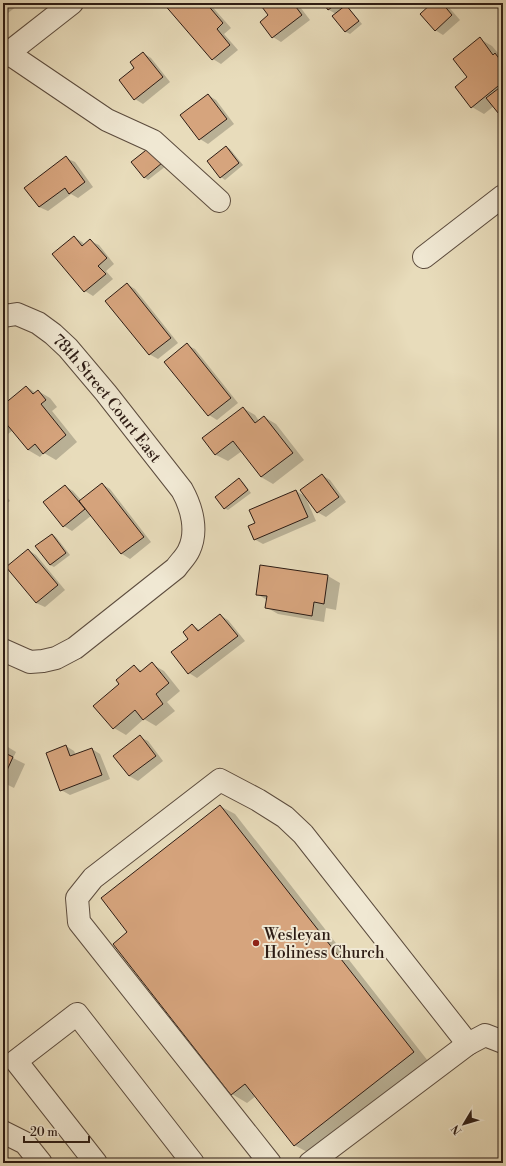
<svg xmlns="http://www.w3.org/2000/svg" width="506" height="1166" viewBox="0 0 506 1166" font-family="'Libre Bodoni',serif">
<rect width="100%" height="100%" fill="#e8dcbb"/>
<filter id="stains"><feTurbulence type="fractalNoise" baseFrequency=".005" numOctaves="4"/><feColorMatrix values="0 0 0 0 .2 0 0 0 0 .09 0 0 0 0 .02 0 0 0 .5 -.17"/></filter>
<radialGradient id="worn" r=".72"><stop offset=".6" stop-color="#630" stop-opacity="0"/><stop offset="1" stop-color="#630" stop-opacity=".3"/></radialGradient>
<g fill="#0003">
<path d="M3 3H21L8 13 3 10Z"/>
<path d="M165 3H209L231 28 224 34 238 50 221 64 213 59Z"/>
<path d="M260 3H297L310 20 281 42 273 37 270 16Z"/>
<path d="M324 3H346L348 6V7L362 24 350 34 346 32 333 16 336 14 329 10Z"/>
<path d="M434 3H444L446 4 460 20 443 35 435 30Z"/>
<path d="M480 39 492 46 503 59V117L494 106 484 114 472 107Z"/>
<path d="M143 53 151 58 170 82 143 104 135 99 136 68Z"/>
<path d="M208 95 216 100 234 124 208 144 200 139Z"/>
<path d="M226 147 230 149 243 165 225 180 221 177 208 161Z"/>
<path d="M150 148 166 166 148 180 144 177Z"/>
<path d="M66 158 75 162 93 187 78 198 71 194 48 211 39 207Z"/>
<path d="M74 237 82 242 85 245 90 241 99 245 114 264 106 271 113 279 93 296 85 291 54 254Z"/>
<path d="M127 284 135 289 178 343 158 359 149 354Z"/>
<path d="M187 345 195 349 238 403 217 420 209 415Z"/>
<path d="M27 387 36 393 38 391 50 398 57 407 52 411 77 442 56 460 44 453 40 457 28 450 13 430 3 438V403L4 405Z"/>
<path d="M243 408 255 415 259 421 264 417 276 424 304 460 273 484 261 477 242 451 228 461 216 455Z"/>
<path d="M322 475 330 480 346 502 326 517 317 512Z"/>
<path d="M239 480 243 482 251 493 228 510 224 508Z"/>
<path d="M102 484 110 489 151 542 130 559 122 554 92 515 72 531 64 526 65 486 73 491 81 500Z"/>
<path d="M296 491 305 496 316 521 263 544 254 539 256 523Z"/>
<path d="M3 492 10 501 3 506Z"/>
<path d="M53 535 56 537 70 555 54 567 50 565Z"/>
<path d="M28 550 36 555 65 590 45 607 36 603Z"/>
<path d="M328 576 340 583 336 610 326 608 324 622 278 614 266 607 267 600 257 594Z"/>
<path d="M220 615 228 620 245 641 197 678 189 673V639L192 625 200 630Z"/>
<path d="M152 664 164 671 180 691 167 702 175 711 156 726 144 719 126 735 114 728 120 684 134 666 142 671Z"/>
<path d="M140 737 148 741 163 761 138 781 129 776Z"/>
<path d="M3 744 16 752 13 758 25 764 14 788 4 783 3 784Z"/>
<path d="M66 746 74 751 76 755 92 749 100 754 110 779 70 795 61 790Z"/>
<path d="M220 806 235 814 428 1061 309 1153 294 1145 256 1096 247 1103 232 1094 114 944 129 932Z"/>
</g>
<g fill="#d6a47d" stroke="#2d1c14">
<path d="M163 3H206L223 23 217 29 230 45 212 60Z"/>
<path d="M259 3H293L302 15 272 38 260 22 268 15Z"/>
<path d="M323 3H338L328 10Z"/>
<path d="M432 3H442L452 15 435 31 420 14Z"/>
<path d="M346 5 359 21 345 32 332 16Z"/>
<path d="M480 37 493 55 495 53 503 64 502 65 503 82 471 108 455 87 467 77 453 59Z"/>
<path d="M143 52 163 77 134 100 119 80 134 68 130 62Z"/>
<path d="M503 85V119L486 98Z"/>
<path d="M208 94 227 119 199 140 180 115Z"/>
<path d="M226 146 239 163 220 178 207 161Z"/>
<path d="M150 147 162 163 144 178 131 162Z"/>
<path d="M66 156 85 182 69 194 65 188 39 207 24 188Z"/>
<path d="M74 236 82 246 90 239 107 258 98 266 106 274 84 292 52 254Z"/>
<path d="M127 283 171 338 149 355 105 301Z"/>
<path d="M187 343 231 398 208 416 164 362Z"/>
<path d="M26 386 33 394 38 390 46 400 41 404 66 435 43 454 35 444 28 450 4 421 3 422V405Z"/>
<path d="M243 407 255 423 264 416 293 453 261 477 233 441 215 455 202 438Z"/>
<path d="M322 474 339 497 317 513 300 490Z"/>
<path d="M239 478 248 490 224 509 215 497Z"/>
<path d="M102 483 144 537 121 554 79 501Z"/>
<path d="M65 485 85 509 63 527 43 502Z"/>
<path d="M296 490 308 517 254 540 248 526 255 523 249 510Z"/>
<path d="M52 534 66 553 50 565 35 546Z"/>
<path d="M28 549 58 585 36 603 6 567Z"/>
<path d="M260 565 328 575 324 604 314 602 312 616 265 608 267 596 256 595Z"/>
<path d="M220 614 238 636 188 674 171 652 188 639 183 632 192 624 198 631Z"/>
<path d="M152 662 169 683 156 694 163 704 143 720 135 710 113 729 93 706 119 684 116 680 134 665 140 672Z"/>
<path d="M140 735 156 756 129 776 113 756Z"/>
<path d="M66 745 70 756 92 748 102 775 60 791 46 753Z"/>
<path d="M3 752 13 757 3 779Z"/>
<path d="M220 805 414 1052 294 1146 245 1084 231 1095 113 944 127 932 101 898Z"/>
</g>
<g fill="none" stroke-linecap="round" stroke-linejoin="round">
<defs>
<g id="minor">
<path d="M8 53 107 120 153 141 219 201"/>
<path d="M3 57 72 3"/>
<path d="M424 257 503 196"/>
<path id="s1" d="M3 314 4 316 17 314 38 323 53 334 68 348 106 393 182 490C192 508 198 531 189 550 186 557 180 562 176 568L75 648 56 658 43 661 30 662 3 650"/>
<path d="M3 1132 25 1143 41 1163"/>
<path d="M96 1163 16 1061 77 1014 193 1163"/>
<path d="M270 1163 79 922 77 898 93 878 220 780 258 800 285 817 303 834 468 1044"/>
<path d="M310 1163 468 1044 485 1035 503 1042"/>
</g>
</defs>
<use href="#minor" stroke="#5c4c3e" stroke-width="24"/>
<use href="#minor" stroke="#f0e8d3" stroke-width="22"/>
</g>
<circle fill="#8f2418" stroke="#f0e8d3" stroke-width="1.5" cx="256" cy="943" r="4"/>
<g text-anchor="middle" stroke-width="4" stroke-linejoin="round" paint-order="stroke">
<g font-size="16" fill="#2d1c14" stroke="#f0e8d3">
<text dy="6" stroke="none"><textPath href="#s1" startOffset="141">78th Street Court East</textPath></text>
</g>
<g font-size="16" fill="#2d1c14" stroke="#f0e8d3" text-anchor="start">
<text x="264" y="940">Wesleyan<tspan x="264" dy="18">Holiness Church</tspan></text>
</g>
</g>
<rect width="506" height="1166" fill="none" stroke="#e8dcbb" stroke-width="16"/>
<rect x="4" y="4" width="498" height="1158" fill="none" stroke="#2d1c14" stroke-width="2"/>
<rect x="8" y="8" width="490" height="1150" fill="none" stroke="#2d1c14"/>
<g transform="translate(464 1124) rotate(232)" stroke="#f0e8d3" stroke-width="3" paint-order="stroke">
<path d="M0-3L7 15L0 10L-7 15Z" fill="#2d1c14"/>
<text y="-6" font-size="11" font-weight="bold" text-anchor="middle" fill="#2d1c14">N</text>
</g>
<path d="M24 1136v6h65v-6" fill="none" stroke="#2d1c14" stroke-width="2"/>
<text x="30" y="1136" font-size="12" fill="#2d1c14" stroke="#f0e8d3" stroke-width="3" paint-order="stroke">20 m</text>
<rect width="100%" height="100%" filter="url(#stains)"/>
<rect width="100%" height="100%" fill="url(#worn)"/>
</svg>
